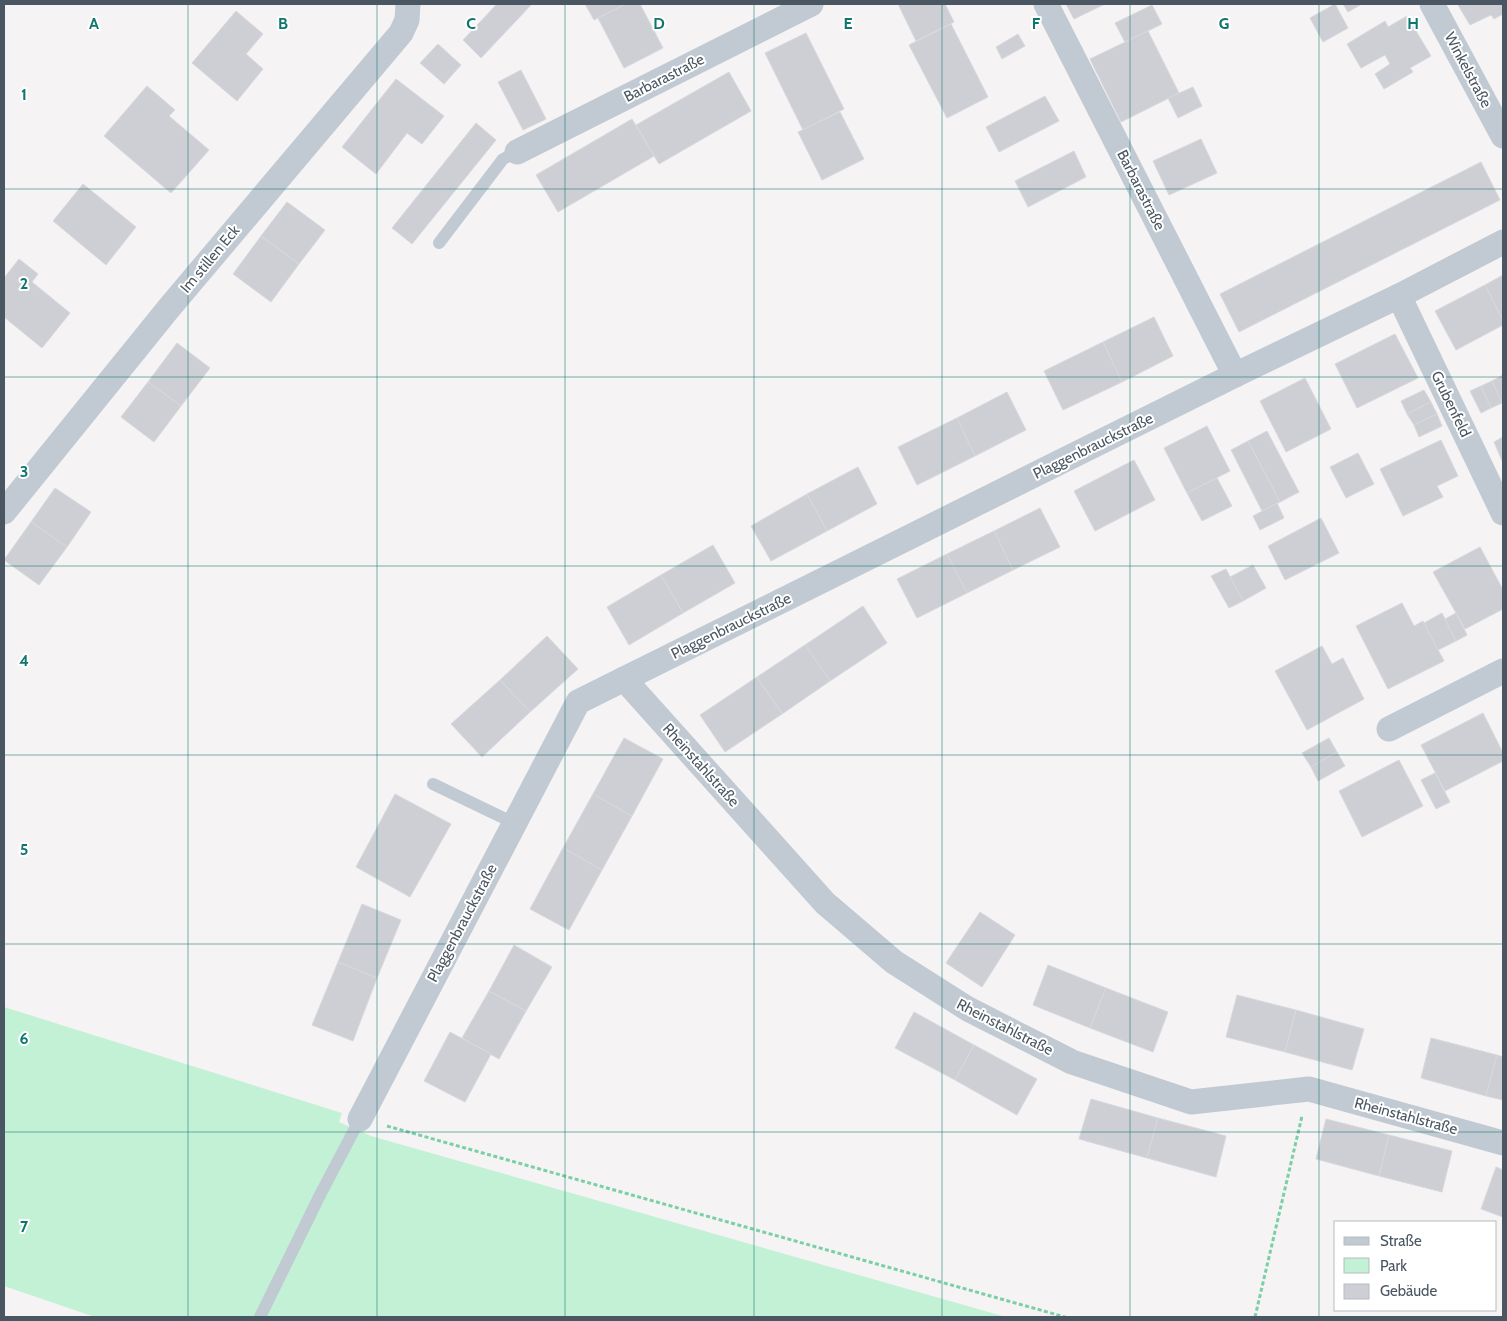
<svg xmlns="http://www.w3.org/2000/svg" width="1507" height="1321" viewBox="0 0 1507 1321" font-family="Cabin,sans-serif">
<rect width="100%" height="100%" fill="#f5f3f3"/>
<path fill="#c3f1d5" d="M4 1007 342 1113 339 1122 371 1136 1006 1317H95L4 1286Z"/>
<g fill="#cdcfd5" stroke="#d7d9de">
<path d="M497 4H532L481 58 463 40Z"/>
<path d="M585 4H626L594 20Z"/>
<path d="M626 4H640L663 48 624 68 598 18Z"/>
<path d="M898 4H945L954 22 916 41Z"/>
<path d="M1066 4H1105L1074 19Z"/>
<path d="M1335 4 1348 28 1323 42 1310 18Z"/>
<path d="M1343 4H1362L1348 12Z"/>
<path d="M1461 4H1503V14L1494 19 1491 15 1470 25 1458 5Z"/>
<path d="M1152 5 1162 24 1125 42 1115 23Z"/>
<path d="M236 11 263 34 246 54 263 69 237 101 192 63Z"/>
<path d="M1407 16 1431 56 1410 68 1413 72 1384 89 1375 74 1390 64 1385 55 1361 68 1347 44 1385 21 1388 27Z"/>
<path d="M951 24 988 97 947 118 909 45Z"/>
<path d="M1148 31 1179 93 1121 122 1090 59Z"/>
<path d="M806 33 844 109 803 130 765 53Z"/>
<path d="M1018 34 1025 46 1002 59 996 47Z"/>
<path d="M438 44 461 65 444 84 420 63Z"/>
<path d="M521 70 546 119 523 130 498 82Z"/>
<path d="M729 72 751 111 659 164 636 125Z"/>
<path d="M396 79 444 116 422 144 407 133 376 174 342 147Z"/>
<path d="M147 86 175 110 169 116 209 150 171 193 104 136Z"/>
<path d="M1193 87 1202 106 1178 118 1168 98Z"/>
<path d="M1045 96 1059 121 999 152 986 127Z"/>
<path d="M840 112 864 159 822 180 798 132Z"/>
<path d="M632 119 654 156 558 212 536 175Z"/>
<path d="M476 123 496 140 412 244 392 228Z"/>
<path d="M1201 139 1217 173 1169 195 1153 161Z"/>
<path d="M1074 151 1086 177 1028 207 1015 181Z"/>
<path d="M1481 162 1500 200 1239 332 1220 294Z"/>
<path d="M83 184 136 227 106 265 53 221Z"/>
<path d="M287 202 325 230 299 264 261 236Z"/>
<path d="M261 236 299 264 271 302 233 274Z"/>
<path d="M19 259 38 274 32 282 70 313 42 348 4 317V278Z"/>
<path d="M1503 275V321L1485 285Z"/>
<path d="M1485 285 1503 321V325L1456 350 1435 311Z"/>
<path d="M1154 317 1173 356 1122 382 1103 342Z"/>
<path d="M1395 334 1418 378 1357 408 1335 364Z"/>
<path d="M1103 342 1122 382 1063 410 1044 371Z"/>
<path d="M177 343 210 368 181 406 148 382Z"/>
<path d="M1503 375V402L1502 403 1492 381Z"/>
<path d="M1305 378 1331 429 1286 452 1260 401Z"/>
<path d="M1492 381 1502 403 1491 408 1481 386Z"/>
<path d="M148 382 181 406 154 442 121 417Z"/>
<path d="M1481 386 1491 408 1481 413 1470 391Z"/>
<path d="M1424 390 1431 402 1407 414 1401 401Z"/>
<path d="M1007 392 1026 430 975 456 957 418Z"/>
<path d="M1431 402 1437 414 1414 425 1407 414Z"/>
<path d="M1437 414 1442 426 1419 437 1414 425Z"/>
<path d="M957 418 975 456 917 485 898 447Z"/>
<path d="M1207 426 1230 471 1187 493 1164 448Z"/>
<path d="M1267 431 1299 492 1280 502 1248 441Z"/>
<path d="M1503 437V463L1494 442Z"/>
<path d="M1441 440 1458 476 1437 486 1443 497 1403 516 1380 469Z"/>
<path d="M1248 441 1280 502 1262 511 1231 450Z"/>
<path d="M1358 453 1374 484 1346 498 1330 467Z"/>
<path d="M1134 460 1155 500 1095 531 1074 491Z"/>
<path d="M858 467 877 504 827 531 807 494Z"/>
<path d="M1217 478 1232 506 1202 521 1187 493Z"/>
<path d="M55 488 91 512 67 547 31 522Z"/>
<path d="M807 494 827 531 771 561 751 526Z"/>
<path d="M1277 503 1284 518 1260 530 1253 516Z"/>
<path d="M1040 508 1060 547 1013 570 994 531Z"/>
<path d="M1321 518 1339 553 1285 580 1268 546Z"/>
<path d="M31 522 67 547 39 585 4 560Z"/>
<path d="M994 531 1013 570 967 593 947 554Z"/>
<path d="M713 545 735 583 683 613 661 575Z"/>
<path d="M1480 547 1503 590V609L1465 629 1433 572Z"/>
<path d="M947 554 967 593 917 618 897 579Z"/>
<path d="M1253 565 1266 588 1243 601 1230 577Z"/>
<path d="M1226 569 1243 601 1229 608 1211 576Z"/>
<path d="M661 575 683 613 629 645 607 607Z"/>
<path d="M1402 603 1414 626 1423 621 1444 661 1388 689 1356 626Z"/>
<path d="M863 606 887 643 830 681 805 645Z"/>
<path d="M1442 613 1456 641 1438 650 1424 623Z"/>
<path d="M1456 613 1467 635 1456 641 1445 619Z"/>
<path d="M547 636 578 669 530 712 500 680Z"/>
<path d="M805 645 830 681 782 714 757 677Z"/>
<path d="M1322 646 1332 664 1343 658 1364 699 1307 730 1275 671Z"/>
<path d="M757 677 782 714 725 752 700 715Z"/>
<path d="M500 680 530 712 482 757 451 724Z"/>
<path d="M1483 713 1503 753V761L1445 791 1421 745Z"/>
<path d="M624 738 663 759 632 816 593 794Z"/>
<path d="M1329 738 1337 752 1311 767 1302 753Z"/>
<path d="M1337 752 1345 766 1318 781 1311 767Z"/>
<path d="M1399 760 1423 806 1362 837 1339 791Z"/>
<path d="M1435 773 1450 802 1436 809 1421 780Z"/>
<path d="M395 794 451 824 410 897 356 867Z"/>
<path d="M593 794 632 816 602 870 563 848Z"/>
<path d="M563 848 602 870 569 930 530 909Z"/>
<path d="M362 904 401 920 377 978 338 962Z"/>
<path d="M980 912 1015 935 982 987 946 963Z"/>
<path d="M514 945 552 967 526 1011 489 991Z"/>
<path d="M338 962 377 978 353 1041 312 1025Z"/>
<path d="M1048 965 1106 988 1090 1028 1033 1005Z"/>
<path d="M1106 988 1168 1012 1153 1052 1090 1028Z"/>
<path d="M489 991 526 1011 499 1059 462 1038Z"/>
<path d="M1237 995 1296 1010 1285 1052 1226 1037Z"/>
<path d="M1296 1010 1364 1029 1352 1070 1285 1052Z"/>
<path d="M914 1012 974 1045 955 1080 895 1048Z"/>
<path d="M450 1032 491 1054 465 1102 424 1081Z"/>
<path d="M1431 1038 1497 1055 1486 1096 1421 1078Z"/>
<path d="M974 1045 1037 1079 1017 1115 955 1080Z"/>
<path d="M1497 1055 1503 1057V1100L1486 1096Z"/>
<path d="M1091 1099 1158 1118 1147 1158 1079 1139Z"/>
<path d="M1158 1118 1226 1136 1216 1177 1147 1158Z"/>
<path d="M1326 1119 1389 1135 1379 1176 1316 1159Z"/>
<path d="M1389 1135 1452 1151 1442 1192 1379 1176Z"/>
<path d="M1496 1167 1503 1170V1217L1481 1209Z"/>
</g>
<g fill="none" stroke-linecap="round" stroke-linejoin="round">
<g stroke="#7ad0a6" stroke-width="3" stroke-dasharray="4 2.5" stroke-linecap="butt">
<path d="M387 1126 1065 1317"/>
<path d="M1255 1317 1302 1116"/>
</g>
<g stroke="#c1cad2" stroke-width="12">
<path d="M439 243 503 159 517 152"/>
<path d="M433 784 514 823"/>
<path d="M260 1317 321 1193 360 1119"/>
</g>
<g stroke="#c1cad2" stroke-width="25">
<path d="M1046 4 1235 375"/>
<path d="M1432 4 1503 136"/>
<path d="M517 152 811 4"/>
<path d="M1399 296 1503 513"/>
<path d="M4 512 169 308 401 33 407 20 408 4"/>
<path d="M624 679 825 903 894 962 968 1009 1072 1062 1191 1102 1309 1089 1503 1143"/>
<path d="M1389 729 1503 671"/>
<path d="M360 1119 578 702 1235 375 1399 296 1503 242"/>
</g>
</g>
<path fill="none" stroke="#0f766e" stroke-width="1" stroke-opacity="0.55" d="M188 4V1317M377 4V1317M565 4V1317M754 4V1317M942 4V1317M1130 4V1317M1319 4V1317M4 189H1503M4 377H1503M4 566H1503M4 755H1503M4 944H1503M4 1132H1503"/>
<g text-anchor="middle" stroke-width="4" stroke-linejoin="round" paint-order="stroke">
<g font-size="15" fill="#4a5661" stroke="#fff">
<text transform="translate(1468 70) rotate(62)" y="5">Winkelstraße</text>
<text transform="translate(664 78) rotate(-27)" y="5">Barbarastraße</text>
<text transform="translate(1141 190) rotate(63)" y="5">Barbarastraße</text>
<text transform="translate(210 259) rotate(-50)" y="5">Im stillen Eck</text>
<text transform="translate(1451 404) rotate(64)" y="5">Grubenfeld</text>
<text transform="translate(1093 446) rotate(-26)" y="5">Plaggenbrauckstraße</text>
<text transform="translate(731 626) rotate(-26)" y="5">Plaggenbrauckstraße</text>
<text transform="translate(701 765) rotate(48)" y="5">Rheinstahlstraße</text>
<text transform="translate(462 923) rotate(-62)" y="5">Plaggenbrauckstraße</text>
<text transform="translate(1005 1027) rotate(27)" y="5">Rheinstahlstraße</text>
<text transform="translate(1406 1116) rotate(15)" y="5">Rheinstahlstraße</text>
</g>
</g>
<g font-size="16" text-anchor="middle" font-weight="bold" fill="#0f766e" stroke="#fff" stroke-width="4" stroke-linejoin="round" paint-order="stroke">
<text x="94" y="29">A</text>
<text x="283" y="29">B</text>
<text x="471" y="29">C</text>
<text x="659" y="29">D</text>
<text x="848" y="29">E</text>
<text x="1036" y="29">F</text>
<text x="1224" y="29">G</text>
<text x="1413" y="29">H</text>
<text x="24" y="100">1</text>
<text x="24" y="289">2</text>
<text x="24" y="477">3</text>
<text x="24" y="666">4</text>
<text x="24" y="855">5</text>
<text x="24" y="1044">6</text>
<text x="24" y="1232">7</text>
</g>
<rect width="1507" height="1321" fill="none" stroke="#4a5661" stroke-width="10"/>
<rect x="1334" y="1221" width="162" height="90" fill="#ffffff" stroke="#b7bbc0"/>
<rect x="1344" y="1237" width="25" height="8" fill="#c1cad2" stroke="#b7bbc0"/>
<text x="1380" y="1246" font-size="15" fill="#4a5661">Straße</text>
<rect x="1344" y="1258" width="25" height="15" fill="#c3f1d5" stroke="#b7bbc0"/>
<text x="1380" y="1271" font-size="15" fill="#4a5661">Park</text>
<rect x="1344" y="1284" width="25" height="15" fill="#cdcfd5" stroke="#b7bbc0"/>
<text x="1380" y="1296" font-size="15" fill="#4a5661">Gebäude</text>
</svg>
